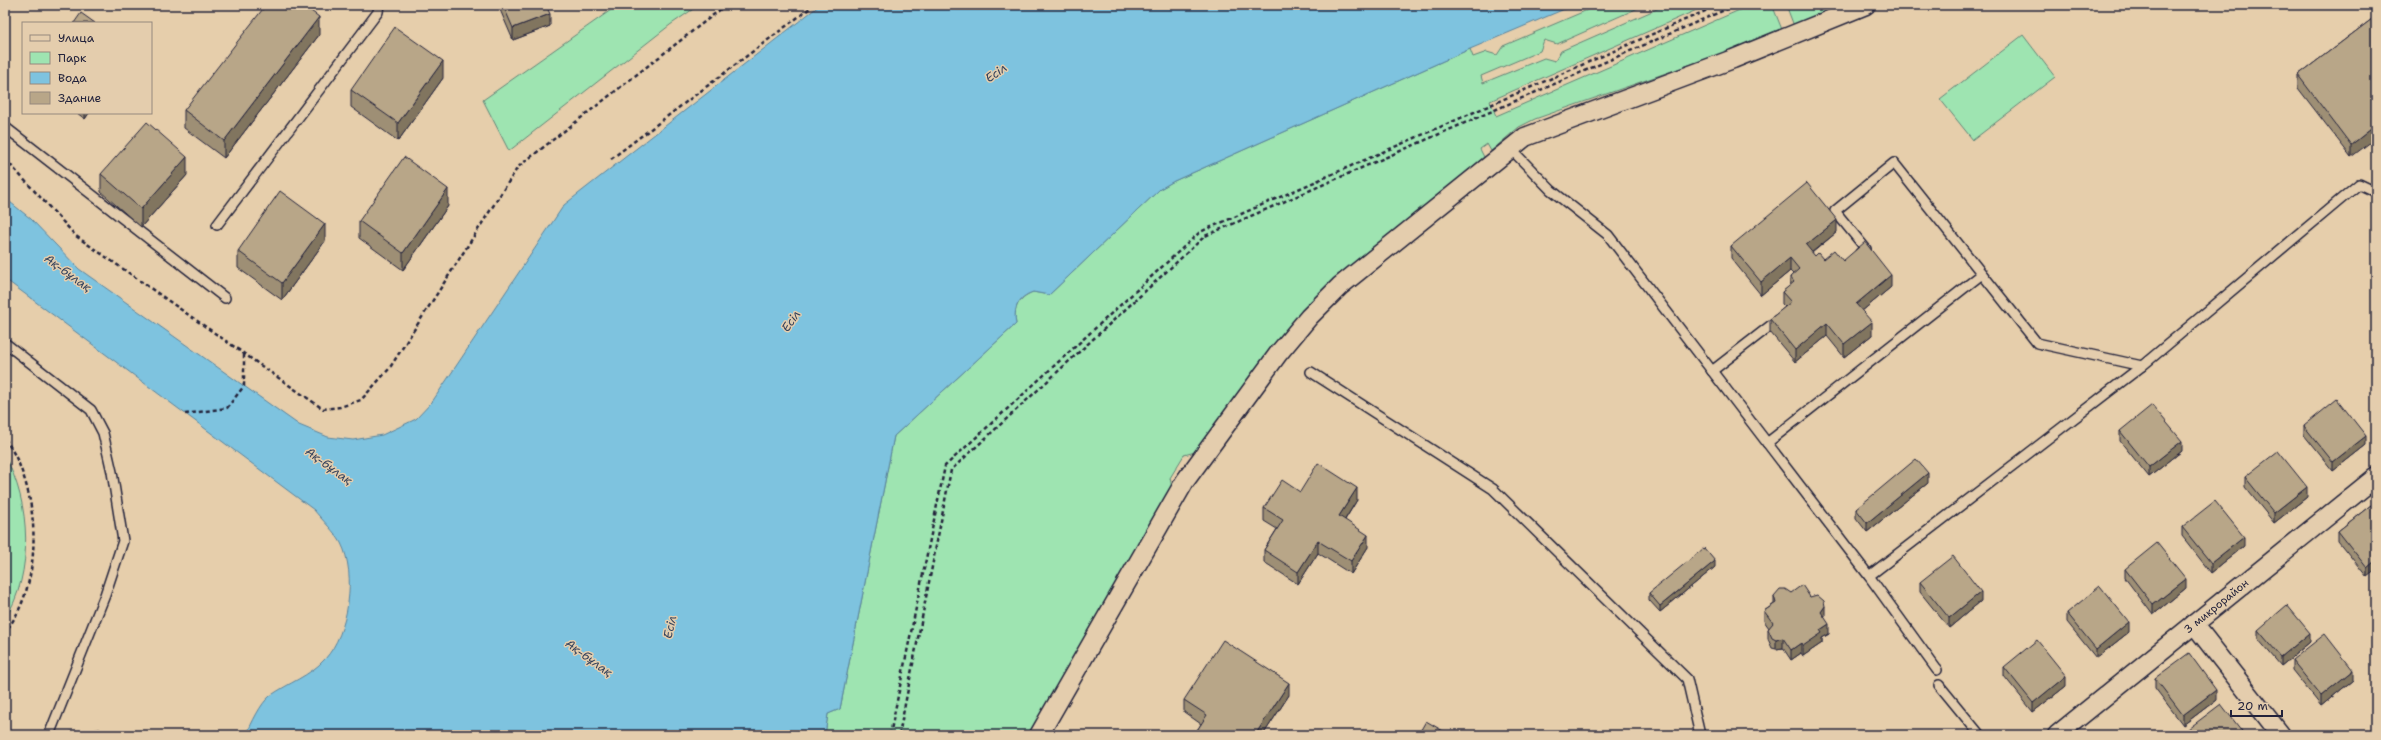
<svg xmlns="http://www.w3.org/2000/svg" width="2381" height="740" viewBox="0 0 2381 740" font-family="'Shantell Sans',sans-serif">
<rect width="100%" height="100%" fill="#e6ceab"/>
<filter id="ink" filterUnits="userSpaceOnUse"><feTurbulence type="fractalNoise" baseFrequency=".025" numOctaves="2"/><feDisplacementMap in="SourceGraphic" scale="8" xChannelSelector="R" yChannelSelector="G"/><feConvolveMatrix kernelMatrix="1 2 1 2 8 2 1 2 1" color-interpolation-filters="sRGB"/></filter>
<g filter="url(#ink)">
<g fill="#9ee4b1" stroke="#608376">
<path d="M618 5H699L670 25 509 151 483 100Z"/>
<path d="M1599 5H1645L1557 44 1544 40 1540 51 1481 76 1483 83 1544 58 1555 61 1561 51 1666 5H1708L1490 101 1496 116 1751 5 1773 7 1783 32 1535 119 1519 127 1491 151 1487 144 1480 149 1484 157 1320 296 1199 451 1184 455 1170 478 1173 492 1030 735H825L828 714 840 709 894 436 1016 324C1013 308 1018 298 1033 292L1049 295 1160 189 1174 181 1470 49 1473 57 1487 52 1497 55 1503 46Z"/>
<path d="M1786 5H1845L1794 26Z"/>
<path d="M2023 35 2055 77 1973 140 1940 99Z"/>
<path d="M5 457C31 502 34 574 5 619Z"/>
</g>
<path fill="#7ec3df" stroke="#59839d" d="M820 5H1574L1470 49 1174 181 1160 189 1049 295 1033 292C1018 297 1013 308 1016 324L894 436 840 709 828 714 825 735H246C252 723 260 704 270 696 288 683 310 676 325 659 349 633 357 574 341 543 335 532 322 520 314 510L5 279V198L31 219 79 269 299 425 328 437 353 440 382 435 416 419 432 402 564 205Z"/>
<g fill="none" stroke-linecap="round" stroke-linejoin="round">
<defs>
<g id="lane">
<path d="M5 127 225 298"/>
<path d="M1509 147 1551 190 1608 235 1869 576 1937 670"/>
<path d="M217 225 378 12 379 5"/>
<path d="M1860 253 1866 249 1835 211 1894 163 2037 343 2142 366"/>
<path d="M5 343 91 410 103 433 112 472 123 541 105 595 49 735"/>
<path d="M1712 371 1779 319"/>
<path d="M1311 372 1493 489 1687 679 1700 735"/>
<path d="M1767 443 1982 274"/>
<path d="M1869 576 2142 366 2359 184 2376 192"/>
<path d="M1939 685 1980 735"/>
</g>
<g id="street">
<path d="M2194 624 2281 735"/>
<path d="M1039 735 1185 481 1278 354 1309 317 1340 286 1525 137 1733 59 1866 5"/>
<path d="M2057 735 2376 477"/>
</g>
</defs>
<use href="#lane" stroke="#22223b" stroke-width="12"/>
<use href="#street" stroke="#22223b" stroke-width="21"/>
<g stroke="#22223b" stroke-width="2.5" stroke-dasharray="4 3" stroke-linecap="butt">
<path d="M5 159 76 236 323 409 340 407 361 400 389 369 518 167 726 5"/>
<path d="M611 159 814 5"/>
<path d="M185 414 227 408 244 386V354"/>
<path d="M5 439C41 489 45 583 5 632"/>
<path d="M839 731 863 735"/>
<path d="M890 735 945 466 1200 232 1719 5"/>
<path d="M899 735 951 470 1205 236 1736 5"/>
</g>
<use href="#lane" stroke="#e4cdad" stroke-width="9"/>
<use href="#street" stroke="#e4cdad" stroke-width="18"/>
</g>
<g fill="#9e8f75" stroke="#22223b">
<path d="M498 5H546L550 26 513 40Z"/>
<path d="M2376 16 2351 157 2298 88V75Z"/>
<path d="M319 35 224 158 184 128V110Z"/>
<path d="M443 78 398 141 351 107V90Z"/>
<path d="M77 113H89L85 119Z"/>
<path d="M101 174 187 175 141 227 101 192Z"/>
<path d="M448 206 403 270 359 238V221Z"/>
<path d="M1837 232 1812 253 1815 256 1823 259 1843 261 1891 287 1862 311 1872 335 1844 357 1827 336 1795 362 1770 332V319L1785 307 1782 304V292L1790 286V277L1793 274 1790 271 1761 295 1731 258V246Z"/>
<path d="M325 241 282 300 238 268V251Z"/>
<path d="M2304 426 2366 445 2333 471 2304 435Z"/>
<path d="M2120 431 2182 451 2149 477 2120 441Z"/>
<path d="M2245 477 2307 497 2274 523 2245 487Z"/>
<path d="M1928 483 1867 532 1856 518V509Z"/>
<path d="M1300 492 1357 500 1345 520 1368 547 1351 574 1318 553 1298 584 1264 562V550L1277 529 1264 521V508Z"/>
<path d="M2371 505 2367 577 2338 541V531Z"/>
<path d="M2182 527 2244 546 2211 573 2182 536Z"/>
<path d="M1715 567 1660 612 1649 600V593Z"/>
<path d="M2125 569 2186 588 2153 615 2125 578Z"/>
<path d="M1920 582 1981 601 1949 628 1920 592Z"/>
<path d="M1791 593 1810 597 1825 616 1824 617 1829 634 1822 638V643L1803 656 1801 653 1791 660 1783 648 1776 649 1772 648 1768 639V629L1769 628 1764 621V611L1774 604V596Z"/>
<path d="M2067 613 2129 632 2096 658 2067 622Z"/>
<path d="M2258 630 2310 642 2281 666 2258 639Z"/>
<path d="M2292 660 2353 680 2321 706 2292 670Z"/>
<path d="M2004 667 2066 686 2033 712 2004 676Z"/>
<path d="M2155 678 2216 700 2183 725 2155 688Z"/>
<path d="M1289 695 1263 735H1194L1201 724 1184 712V700Z"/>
<path d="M2188 729 2245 735H2188Z"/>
</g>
<g fill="#81745f" stroke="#22223b">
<path d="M550 14V26L513 40V28Z"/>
<path d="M319 17V35L224 158V141Z"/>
<path d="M443 61V78L398 141V123Z"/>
<path d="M85 113H89L85 119Z"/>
<path d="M2376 125V138L2351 157V145Z"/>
<path d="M187 157V175L141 227V209Z"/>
<path d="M448 189V206L403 270V253Z"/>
<path d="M1837 220V232L1806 257V245Z"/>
<path d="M325 224V241L282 300V283Z"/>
<path d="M1790 258V271L1761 295V282Z"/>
<path d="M1891 275V287L1856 316V304Z"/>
<path d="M1872 322V335L1844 357V344Z"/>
<path d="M1827 323V336L1795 362V350Z"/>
<path d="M2366 436V445L2333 471V462Z"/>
<path d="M2182 441V451L2149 477V467Z"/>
<path d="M1928 473V483L1867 532V523Z"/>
<path d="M2307 487V497L2274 523V513Z"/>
<path d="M1357 488V500L1339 529V516Z"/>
<path d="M1368 535V547L1351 574V561Z"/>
<path d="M2244 537V546L2211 573V563Z"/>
<path d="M1318 541V553L1298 584V572Z"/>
<path d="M2376 560V570L2367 577V568Z"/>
<path d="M1715 561V567L1660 612V606Z"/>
<path d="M2186 579V588L2153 615V605Z"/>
<path d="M1981 592V601L1949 628V618Z"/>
<path d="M1825 606V616L1821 622V612Z"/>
<path d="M2129 622V632L2096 658V649Z"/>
<path d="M1829 624V634L1822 638V643L1803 656V646L1820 630Z"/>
<path d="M2310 633V642L2281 666V657Z"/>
<path d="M1783 638V648L1776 649V640Z"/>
<path d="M1801 643V653L1791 660V650Z"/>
<path d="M2353 670V680L2321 706V696Z"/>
<path d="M2066 676V686L2033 712V703Z"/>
<path d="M1289 683V695L1263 735H1255Z"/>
<path d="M2216 690V700L2183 725V715Z"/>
</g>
<g fill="#b8a688" stroke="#22223b">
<path d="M266 5H303L319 17 224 141 184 110Z"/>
<path d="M503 5H546L550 14 513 28Z"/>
<path d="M81 13 95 23H74Z"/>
<path d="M2376 16V125L2351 145 2298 75Z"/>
<path d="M395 27 443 61 398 123 351 90Z"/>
<path d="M147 122 187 157 141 209 101 174Z"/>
<path d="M404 157 448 189 403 253 359 221Z"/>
<path d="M1807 183 1837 220 1806 245 1815 256 1818 253 1823 259 1834 250 1843 261 1865 242 1891 275 1856 304 1872 322 1844 344 1827 323 1795 350 1770 319 1791 302 1782 292 1794 282 1790 277 1799 269 1790 258 1761 282 1731 246Z"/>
<path d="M280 191 325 224 282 283 238 251Z"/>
<path d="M2337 399 2366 436 2333 462 2304 426Z"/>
<path d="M2152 405 2182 441 2149 467 2120 431Z"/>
<path d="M2278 451 2307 487 2274 513 2245 477Z"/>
<path d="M1916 459 1928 473 1867 523 1856 509Z"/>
<path d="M1318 463 1357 488 1339 516 1368 535 1351 561 1318 541 1298 572 1264 550 1283 520 1264 508 1282 480 1300 492Z"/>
<path d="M2215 501 2244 537 2211 563 2182 527Z"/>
<path d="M2371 505 2376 511V560L2367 568 2338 531Z"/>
<path d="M2157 543 2186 579 2153 605 2125 569Z"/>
<path d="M1704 548 1715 561 1660 606 1649 593Z"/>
<path d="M1953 556 1981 592 1949 618 1920 582Z"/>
<path d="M1802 585 1810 597 1817 595 1824 601 1825 606 1821 612 1829 624 1820 630 1822 633 1803 646 1801 643 1791 650 1783 638 1776 640 1772 638 1768 629 1773 623 1764 611 1776 603 1774 596 1780 589H1785L1791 593Z"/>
<path d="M2100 586 2129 622 2096 649 2067 613Z"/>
<path d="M2287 605 2310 633 2281 657 2258 630Z"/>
<path d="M2325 634 2353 670 2321 696 2292 660Z"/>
<path d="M1223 640 1289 683 1255 735H1242L1238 732 1236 735H1194L1207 715 1184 700Z"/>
<path d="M2037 640 2066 676 2033 703 2004 667Z"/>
<path d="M2189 653 2216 690 2183 715 2155 678Z"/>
<path d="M2221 704 2245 735H2192L2188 729Z"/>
<path d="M1426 721 1450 735H1418Z"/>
<path d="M100 729V735H70V732Z"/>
</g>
</g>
<g text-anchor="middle" stroke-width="3" stroke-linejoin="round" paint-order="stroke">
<g font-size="11" fill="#22223b" stroke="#e4cdad">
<text transform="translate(2216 606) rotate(-39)" y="4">3 микрорайон</text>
</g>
<g font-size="12" font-style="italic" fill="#34425c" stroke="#e4cdad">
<text transform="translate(996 73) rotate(-34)" y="4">Есіл</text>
<text transform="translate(68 273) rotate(36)" y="4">Ақ-бұлақ</text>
<text transform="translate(791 321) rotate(-54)" y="4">Есіл</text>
<text transform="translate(329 466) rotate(36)" y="4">Ақ-бұлақ</text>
<text transform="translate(670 627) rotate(-77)" y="4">Есіл</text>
<text transform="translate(589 658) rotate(36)" y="4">Ақ-бұлақ</text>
</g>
</g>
<rect width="2381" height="740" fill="none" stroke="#e4cdad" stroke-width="20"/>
<rect x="10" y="10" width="2361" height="720" fill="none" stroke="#22223b" stroke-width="1.5" filter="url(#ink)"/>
<rect x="22" y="22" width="130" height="92" fill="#e4cdad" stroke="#96897f"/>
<rect x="30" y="35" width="20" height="6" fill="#e4cdad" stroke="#96897f"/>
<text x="58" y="42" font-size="12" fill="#22223b">Улица</text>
<rect x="30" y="52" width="20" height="12" fill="#9ee4b1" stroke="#96897f"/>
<text x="58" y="62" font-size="12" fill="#22223b">Парк</text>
<rect x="30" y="72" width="20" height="12" fill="#7ec3df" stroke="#96897f"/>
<text x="58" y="82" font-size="12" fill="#22223b">Вода</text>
<rect x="30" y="92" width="20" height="12" fill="#b8a688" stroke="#96897f"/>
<text x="58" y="102" font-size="12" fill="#22223b">Здание</text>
<path d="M2231 710v6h51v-6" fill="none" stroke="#22223b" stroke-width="2"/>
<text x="2237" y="710" font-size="12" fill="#22223b" stroke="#e4cdad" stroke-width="3" paint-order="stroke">20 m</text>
</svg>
